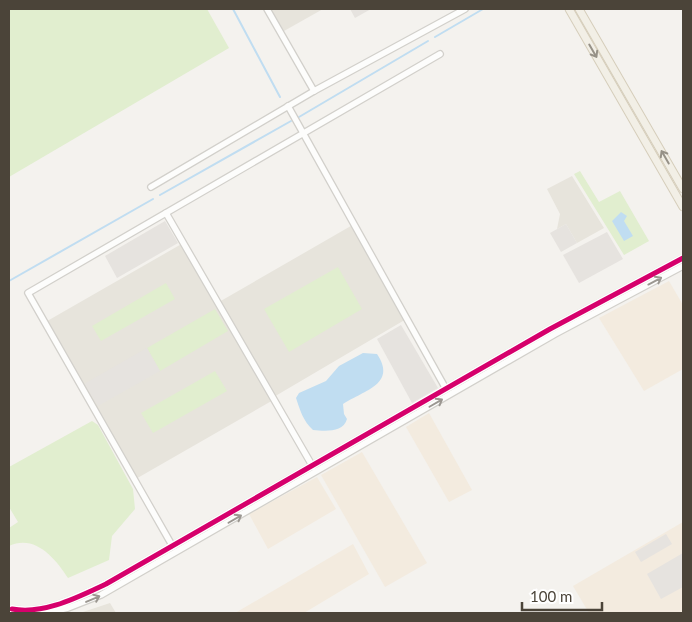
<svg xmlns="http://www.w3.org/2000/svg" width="692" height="622" viewBox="0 0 692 622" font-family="Lato,sans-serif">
<rect width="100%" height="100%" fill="#f4f2ee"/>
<g fill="#e7e4dc">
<path d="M271 9H323L284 31Z"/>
<path d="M572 176 604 228 577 243 566 224 557 229 560 214 547 189Z"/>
<path d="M356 223 408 318 272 398 275 399 134 480 42 324 185 242 219 302Z"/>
<path d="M110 603 116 613H80Z"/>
</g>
<g fill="#f3ebdf">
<path d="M669 281 683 305V369L644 391 599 318Z"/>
<path d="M429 413 472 490 449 502 406 427Z"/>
<path d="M362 452 427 563 385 587 321 475Z"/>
<path d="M317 477 336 509 268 549 249 514Z"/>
<path d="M683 522V613H589L573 586Z"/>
<path d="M353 544 369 574 304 613H235Z"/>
</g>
<g fill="#e1eecf">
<path d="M9 9H207L229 48 9 177Z"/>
<path d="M580 171 599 202 620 191 649 241 624 255 574 174Z"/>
<path d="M338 267 362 309 289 352 264 309Z"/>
<path d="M166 283 175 299 101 341 92 326Z"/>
<path d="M215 309 228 331 160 371 147 348Z"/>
<path d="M215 371 227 391 153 433 141 413Z"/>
<path d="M92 421 98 425 133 489 135 509 112 536 109 560 68 578C55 558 35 534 9 546V528L18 522 9 507V467Z"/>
</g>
<g fill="#e6e3df">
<path d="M350 9H371L355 18Z"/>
<path d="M165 221 178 243 117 278 105 256Z"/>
<path d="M566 224 577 243 561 252 550 233Z"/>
<path d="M607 232 623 259 579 283 563 255Z"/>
<path d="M401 325 438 388 412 403 377 339Z"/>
<path d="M147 348 160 371 98 406 84 384Z"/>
<path d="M666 534 672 544 641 562 635 552Z"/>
<path d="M683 553V587L661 599 647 574Z"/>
</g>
<g fill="#c0ddf1">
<path d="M621 212 627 216 624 221 633 236 624 241 612 221Z"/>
<path d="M363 353 377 354C397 384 365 390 343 404L344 414 347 419C343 433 325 431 313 430 303 421 300 410 296 398L299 393 326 381 339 366Z"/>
</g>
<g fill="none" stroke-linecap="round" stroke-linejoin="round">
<g stroke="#c0ddf1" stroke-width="2">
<path d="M233 9 280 97"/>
<path d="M435 37 483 9"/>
<path d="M299 117 428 41"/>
<path d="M160 195 291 121"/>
<path d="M9 281 153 199"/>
</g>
<defs>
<g id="minor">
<path d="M267 9 314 91"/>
<path d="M288 106 446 389"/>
<path d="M151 187 314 91 465 9"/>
<path d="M166 213 313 467"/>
<path d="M173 547 28 293 440 54"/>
<path d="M12 609C44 615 78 597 106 584L550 329 683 258"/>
<path d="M47 613 68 608 101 595 555 334 683 266"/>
</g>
<g id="major">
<path d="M569 9 683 207"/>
<path d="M579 9 683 189"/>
</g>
</defs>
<use href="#minor" stroke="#d2d0cb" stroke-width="8"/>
<use href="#major" stroke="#d6cebb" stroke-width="9"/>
<use href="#minor" stroke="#fdfdfc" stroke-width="5.5"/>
<use href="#major" stroke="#f2efe6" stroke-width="7"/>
<defs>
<path id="cycleway" d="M12 609C44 615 78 597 106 584L550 329 683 258"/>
</defs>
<use href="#cycleway" stroke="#fff" stroke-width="8"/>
<use href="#cycleway" stroke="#d6006c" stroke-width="5"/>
</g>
<defs><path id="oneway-shaft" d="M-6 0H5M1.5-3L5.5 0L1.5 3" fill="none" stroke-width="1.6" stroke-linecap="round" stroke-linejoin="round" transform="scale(1.25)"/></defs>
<g stroke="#969187">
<use href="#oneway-shaft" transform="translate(593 51) rotate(60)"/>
<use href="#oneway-shaft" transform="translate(665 157) rotate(-120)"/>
</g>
<g stroke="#9b9791">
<use href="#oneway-shaft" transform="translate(655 281) rotate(-28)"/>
<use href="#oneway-shaft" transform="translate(436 403) rotate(-30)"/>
<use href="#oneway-shaft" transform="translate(235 519) rotate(-30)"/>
<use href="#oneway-shaft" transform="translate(93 599) rotate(-23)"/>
</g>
<rect width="692" height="622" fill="none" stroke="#4b4439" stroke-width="20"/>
<path d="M522 602v8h80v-8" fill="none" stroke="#4b4439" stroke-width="2.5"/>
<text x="530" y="602" font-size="15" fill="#4b4439" stroke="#ffffff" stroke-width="4" paint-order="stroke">100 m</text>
</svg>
